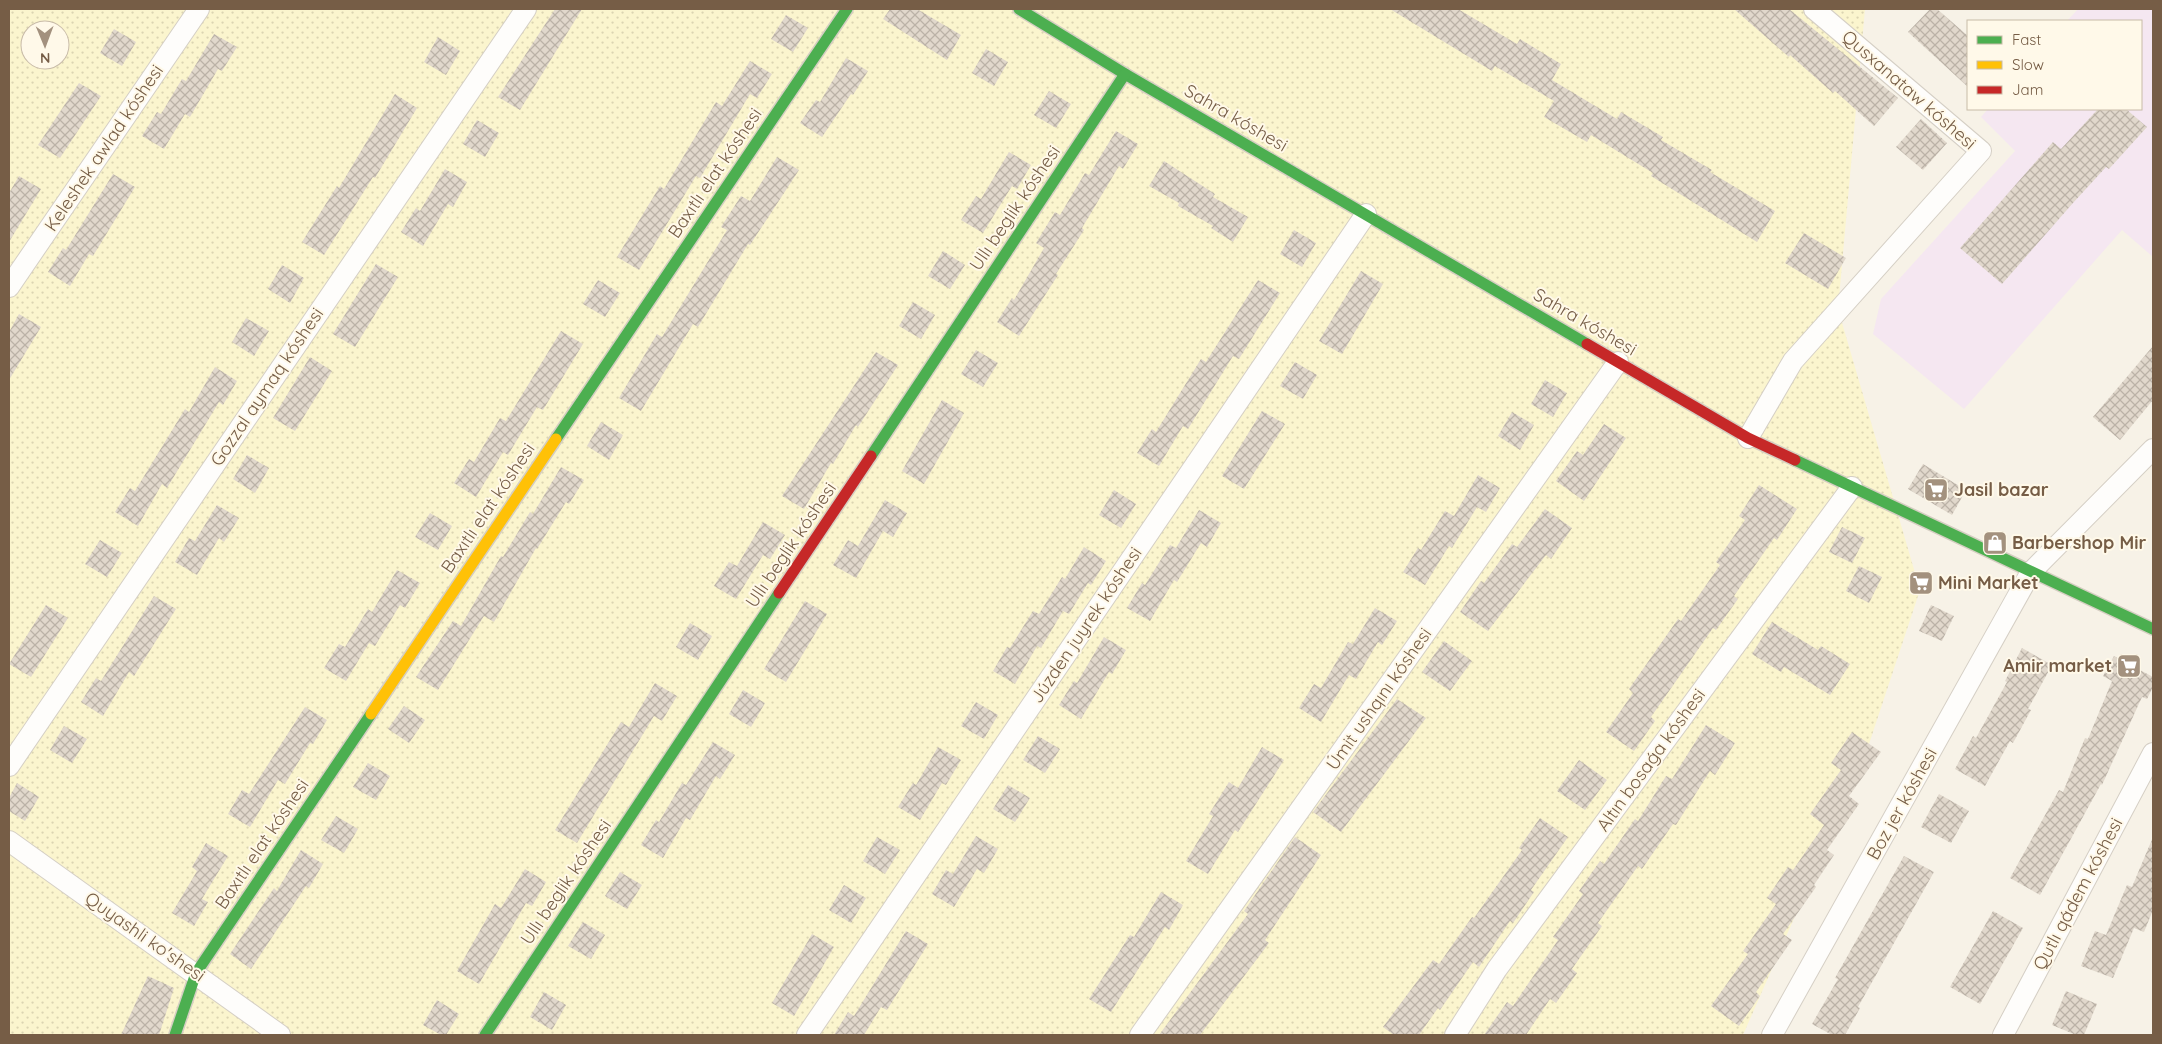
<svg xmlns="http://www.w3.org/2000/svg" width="2162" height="1044" viewBox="0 0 2162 1044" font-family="Quicksand,sans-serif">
<defs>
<pattern id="sand-dots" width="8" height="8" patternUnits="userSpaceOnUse" patternTransform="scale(1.25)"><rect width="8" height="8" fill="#fbf5ce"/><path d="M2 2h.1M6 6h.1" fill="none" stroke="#dbd4b2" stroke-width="1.8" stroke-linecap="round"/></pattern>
<pattern id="building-cross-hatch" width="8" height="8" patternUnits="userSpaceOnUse" patternTransform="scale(1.25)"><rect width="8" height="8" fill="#e1d8cc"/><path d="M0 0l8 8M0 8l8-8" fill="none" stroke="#bbb2a7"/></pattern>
</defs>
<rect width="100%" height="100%" fill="#f7f2e7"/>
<path fill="#f5e7f1" d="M2078 9H2153V257L2122 230 1964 409 1873 334 1881 299 2015 151 1981 117 1988 109H2141V21H2067Z"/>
<path fill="url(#sand-dots)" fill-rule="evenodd" d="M9 9H1865L1838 309 1920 590 1865 756 1743 1035H9ZM30 30H60V60H30Z"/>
<g fill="url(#building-cross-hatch)">
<path d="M555 9H582L520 110 498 97Z"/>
<path d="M890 9H917L961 35 947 60 883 19Z"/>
<path d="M1390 9H1458L1517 44 1520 39 1561 64 1552 80 1617 119 1621 112 1663 137 1661 140 1712 170 1710 172 1775 211 1757 242 1651 176 1653 173 1591 135 1587 142 1544 117 1554 101 1495 66 1492 71Z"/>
<path d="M1734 9H1789L1898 98 1874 126 1835 91 1833 93 1790 55 1789 57Z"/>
<path d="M1930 9H1937L1968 36V87L1908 32Z"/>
<path d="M786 15 808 28 793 52 771 39Z"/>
<path d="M114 29 136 42 122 66 100 53Z"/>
<path d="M214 34 237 47 222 71 218 69 190 117 185 114 164 149 142 136 157 112 161 114 182 79 186 81Z"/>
<path d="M438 37 460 51 446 75 424 62Z"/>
<path d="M986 49 1008 62 994 86 972 73Z"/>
<path d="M846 58 868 71 853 95 851 94 822 137 800 123 816 100 820 102Z"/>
<path d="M750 61 772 74 757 98 750 94 700 178 696 176 639 270 617 257 660 186 664 189 716 102 722 106Z"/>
<path d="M79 83 101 96 60 158 38 145Z"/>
<path d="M1049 91 1071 104 1056 128 1034 115Z"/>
<path d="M395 94 417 108 375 178 373 177 324 255 302 242 337 186 339 188Z"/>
<path d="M2098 109H2126L2147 127 2109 169 2106 167 2073 203 2002 284 1960 248 2053 142 2061 149Z"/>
<path d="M1921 119 1947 143 1923 170 1896 147Z"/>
<path d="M477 120 499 133 485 157 463 144Z"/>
<path d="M1116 131 1138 144 1123 169 1119 166 1082 228 1084 230 1056 274 1058 275 1019 336 997 322 1012 298 1014 300 1044 248 1036 243 1055 212 1060 215 1085 173 1089 175Z"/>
<path d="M1009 152 1031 165 1017 189 1012 186 983 233 961 220 976 196 981 199Z"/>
<path d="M777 157 799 170 750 245 748 244 698 327 693 324 641 411 619 398 657 334 662 337 727 230 721 227 741 196 750 201Z"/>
<path d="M1164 161 1215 194 1213 197 1248 217 1233 242 1211 228 1213 226 1178 206 1179 203 1149 186Z"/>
<path d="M445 169 467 182 453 207 448 204 423 246 401 232 416 208 420 211Z"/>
<path d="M113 174 135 187 93 256 89 254 70 286 48 272 63 248 66 250Z"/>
<path d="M19 176 41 189 9 242V193Z"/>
<path d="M1294 230 1316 243 1302 267 1280 254Z"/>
<path d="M1804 233 1846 258 1828 289 1785 263Z"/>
<path d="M943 251 965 265 950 289 928 276Z"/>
<path d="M376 264 398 277 355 347 333 334Z"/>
<path d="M282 265 304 278 290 303 268 289Z"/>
<path d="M1361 271 1383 284 1342 354 1319 341Z"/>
<path d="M598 280 620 293 605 317 583 304Z"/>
<path d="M1258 280 1280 293 1239 359 1233 356 1188 429 1183 426 1159 466 1137 453 1152 429 1156 432 1201 359 1206 362Z"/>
<path d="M913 302 935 315 921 339 899 326Z"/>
<path d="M19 314 41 327 9 380V332Z"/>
<path d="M246 318 269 331 254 356 232 342Z"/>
<path d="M561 331 583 344 543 410 537 407 508 455 503 452 476 497 454 483 469 459 474 462 500 418 506 421Z"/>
<path d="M2153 346V400L2120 440 2093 417Z"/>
<path d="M976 350 998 363 983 387 961 374Z"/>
<path d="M876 352 898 365 858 427 856 425 833 464 831 463 804 509 782 496Z"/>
<path d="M310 357 332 371 295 431 273 418Z"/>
<path d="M1295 362 1317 375 1303 399 1280 386Z"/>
<path d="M215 367 237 381 223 405 219 402 167 488 162 484 138 526 115 512 130 488 135 491 185 409 189 412Z"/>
<path d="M1545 380 1567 393 1553 417 1531 404Z"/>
<path d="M942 400 964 413 924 484 902 471Z"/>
<path d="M1262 411 1285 424 1244 489 1222 476Z"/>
<path d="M1512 412 1534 425 1520 450 1498 436Z"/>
<path d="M601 422 623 435 609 460 587 446Z"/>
<path d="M1604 424 1626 438 1584 501 1556 481 1577 451 1583 455Z"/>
<path d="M247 455 269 468 255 493 233 479Z"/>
<path d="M1923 464 1966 490 1952 515 1908 489Z"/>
<path d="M561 467 584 480 569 504 566 502 537 549 536 548 494 622 484 616 438 690 416 677 453 621 461 626 501 556 503 557 530 512 533 514Z"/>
<path d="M1478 475 1500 488 1486 512 1477 507 1452 548 1449 546 1425 585 1403 572 1418 548 1421 550 1445 511 1454 516Z"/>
<path d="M1759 485 1797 509 1777 540 1774 538 1734 596 1738 599 1716 630 1713 628 1651 717 1655 721 1634 751 1606 732 1633 693 1629 689 1678 619 1681 621 1720 565 1716 562 1745 520 1739 516Z"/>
<path d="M1114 490 1136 504 1121 528 1099 515Z"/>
<path d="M885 500 907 513 893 537 883 531 856 578 833 565 848 540 858 546Z"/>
<path d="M217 505 239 518 224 542 219 538 197 575 175 562 189 538 195 541Z"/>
<path d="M1545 509 1572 528 1551 559 1546 555 1488 631 1460 612 1481 581 1484 583 1512 544 1517 547Z"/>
<path d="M1199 510 1221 523 1207 547 1201 543 1177 582 1174 580 1150 621 1127 608 1142 583 1145 585 1170 545 1176 548Z"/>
<path d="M430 513 452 526 438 550 415 537Z"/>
<path d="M763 522 785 535 770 559 763 555 736 599 714 586 729 562 737 566Z"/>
<path d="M1842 527 1865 538 1852 563 1829 552Z"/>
<path d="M100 540 122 553 107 577 85 564Z"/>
<path d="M1084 547 1106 561 1091 585 1088 583 1069 614 1063 611 1041 648 1037 646 1015 684 993 671 1007 647 1010 648 1033 611 1039 614 1062 577 1065 579Z"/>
<path d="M1859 566 1882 577 1869 603 1846 591Z"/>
<path d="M397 570 420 583 405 608 400 605 375 646 369 643 346 681 324 668 339 644 345 647 368 609 372 612Z"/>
<path d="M154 596 176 609 134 676 129 672 103 716 81 702 96 678 101 681Z"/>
<path d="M805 601 827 614 786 682 764 669Z"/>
<path d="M46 605 68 618 31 677 9 664Z"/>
<path d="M1931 605 1954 616 1942 641 1919 631Z"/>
<path d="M1375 608 1397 621 1382 645 1378 642 1356 679 1349 675 1321 722 1299 708 1314 684 1321 688 1348 642 1353 644Z"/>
<path d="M1772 622 1818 650 1821 646 1850 664 1830 695 1784 667 1781 672 1752 654Z"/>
<path d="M690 623 712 636 698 660 676 647Z"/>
<path d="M1104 637 1126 650 1112 674 1109 672 1081 719 1059 705 1074 681 1077 683Z"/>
<path d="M1444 641 1472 661 1450 691 1422 672Z"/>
<path d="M2022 648 2052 665 2028 709 2031 710 2013 743 2010 741 1985 786 1955 769 1973 736 1976 738 2007 682 2005 681Z"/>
<path d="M2114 656 2153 677V687L2147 699 2142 697 2102 785 2101 784 2040 895 2010 878 2059 790 2063 792 2085 738 2088 739 2112 681 2103 676Z"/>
<path d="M655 683 677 696 662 721 654 716 577 843 555 830 621 722 629 727Z"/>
<path d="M743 690 765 703 751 727 729 714Z"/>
<path d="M1397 699 1426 718 1341 832 1313 812Z"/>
<path d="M976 702 998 715 984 739 961 726Z"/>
<path d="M404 706 425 720 409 743 388 729Z"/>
<path d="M305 707 327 720 313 744 310 743 285 784 278 780 250 827 228 814 242 790 249 794Z"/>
<path d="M1706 725 1735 743 1715 775 1710 771 1676 825 1673 824 1642 869 1638 866 1598 923 1602 926 1572 969 1577 973 1556 1003 1550 999 1526 1035H1484L1507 1002 1513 1006 1558 940 1553 937 1583 894 1579 891 1600 861 1604 864 1635 819 1638 821 1666 776 1672 779Z"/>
<path d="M64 726 87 739 72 763 50 750Z"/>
<path d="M1852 732 1881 752 1849 796 1859 804 1827 850 1834 855 1814 885 1816 887 1783 934 1792 940 1756 992 1760 996 1739 1026 1711 1006 1748 954 1743 951 1776 904 1767 898 1788 867 1793 870 1824 825 1810 814 1841 770 1831 763Z"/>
<path d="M1038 736 1060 749 1045 773 1023 760Z"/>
<path d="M713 742 735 755 720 779 716 776 690 820 686 818 663 858 641 845 656 820 659 822 682 783 686 785Z"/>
<path d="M938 747 961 760 946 785 942 783 920 820 898 807 913 783 916 785Z"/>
<path d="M1262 747 1284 760 1238 832 1235 830 1208 874 1186 861 1213 816 1209 814 1229 782 1238 788Z"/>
<path d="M1579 760 1607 780 1585 810 1557 791Z"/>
<path d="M368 763 390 776 376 800 353 787Z"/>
<path d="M17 783 39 797 25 821 9 811V798Z"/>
<path d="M1008 785 1030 798 1015 822 993 809Z"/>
<path d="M1939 794 1969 811 1951 843 1921 827Z"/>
<path d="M336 816 358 829 344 853 321 840Z"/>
<path d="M1540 818 1568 837 1531 890 1534 892 1513 923 1510 921 1479 967 1473 962 1440 1010 1438 1008 1419 1035H1394L1383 1027 1433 960 1439 964 1472 917 1474 918 1522 850 1519 848Z"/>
<path d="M976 836 998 849 984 873 977 869 954 907 932 894 946 870 953 874Z"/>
<path d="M877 837 900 850 885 874 863 861Z"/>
<path d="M1295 837 1321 855 1265 940 1269 943 1200 1035H1159L1248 914 1244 911Z"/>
<path d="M2153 837V910L2144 932 2134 928 2113 978 2081 966 2095 931 2106 935 2127 885 2132 887Z"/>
<path d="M206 843 228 856 202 899 208 902 194 926 172 913 197 871 192 867Z"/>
<path d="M301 850 323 864 309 888 306 886 251 969 230 954 274 888 277 891Z"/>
<path d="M1904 856 1934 872 1858 1007 1860 1008 1845 1035H1832L1812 1024 1838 979 1835 978Z"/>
<path d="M525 869 546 882 532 906 526 903 479 984 457 971 495 904 501 908Z"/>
<path d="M620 872 642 885 627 909 605 896Z"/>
<path d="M844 885 866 898 851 923 829 910Z"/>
<path d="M1161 892 1183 905 1169 930 1165 927 1111 1012 1089 999 1130 935 1134 937Z"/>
<path d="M1993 911 2023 928 1980 1004 1950 987Z"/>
<path d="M583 922 605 935 591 959 568 946Z"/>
<path d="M906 931 928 944 887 1010 881 1007 864 1035H834L848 1012 854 1016Z"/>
<path d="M812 934 834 947 794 1016 772 1003Z"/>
<path d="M148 976 174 988 159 1035H121Z"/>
<path d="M2066 991 2097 1004 2084 1035H2076L2052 1025Z"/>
<path d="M544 992 566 1005 552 1030 530 1017Z"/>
<path d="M437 1000 459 1014 446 1035H441L423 1025Z"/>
</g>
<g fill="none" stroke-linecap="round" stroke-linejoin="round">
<defs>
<g id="street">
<path d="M9 287 199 9"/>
<path d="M1748 438 1793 361 1981 151 1814 9"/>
<path d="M9 766 526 9"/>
<path d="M9 841 280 1035"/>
<path d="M807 1035 1366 214"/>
<path d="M1140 1035 1618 362"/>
<path d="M1455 1035 1497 969 1852 487"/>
<path d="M1772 1035 2031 572 2153 449"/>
<path d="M2003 1035 2153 753"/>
</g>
<g id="fast">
<path d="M1019 9 1125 74 1587 344"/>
<path d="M556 439 847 9"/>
<path d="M871 456 1125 74"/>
<path d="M1795 460 2153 629"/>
<path d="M175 1035 196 973 371 714"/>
<path d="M485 1035 779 593"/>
</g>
<path id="slow" d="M371 714 556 439"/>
<g id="jam">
<path d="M1587 344 1748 438 1795 460"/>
<path d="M779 593 871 456"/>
</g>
</defs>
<use href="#street" stroke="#d5cfc5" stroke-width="22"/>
<use href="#fast" stroke="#d5cec2" stroke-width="14"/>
<use href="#slow" stroke="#d5cec2" stroke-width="14"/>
<use href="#jam" stroke="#d5cec2" stroke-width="14"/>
<use href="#street" stroke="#fefdfb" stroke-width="20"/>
<use href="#fast" stroke="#4caf50" stroke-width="11"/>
<use href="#slow" stroke="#ffc107" stroke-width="11"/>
<use href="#jam" stroke="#c62828" stroke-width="11"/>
</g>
<defs>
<symbol id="supermarket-square" viewBox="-11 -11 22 22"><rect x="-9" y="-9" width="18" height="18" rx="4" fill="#a3917e" stroke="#fff9e9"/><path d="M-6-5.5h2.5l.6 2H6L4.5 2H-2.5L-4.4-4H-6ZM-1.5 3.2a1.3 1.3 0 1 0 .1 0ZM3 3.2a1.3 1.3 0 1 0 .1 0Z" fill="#fff"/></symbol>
<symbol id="shop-square" viewBox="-11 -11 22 22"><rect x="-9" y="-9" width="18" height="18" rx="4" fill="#a3917e" stroke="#fff9e9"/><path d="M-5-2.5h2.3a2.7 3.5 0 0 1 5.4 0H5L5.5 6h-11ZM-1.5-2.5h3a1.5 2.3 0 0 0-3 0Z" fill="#fff"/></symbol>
</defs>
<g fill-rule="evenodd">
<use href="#supermarket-square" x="1922" y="476" width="28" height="28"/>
<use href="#shop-square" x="1981" y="529" width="28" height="28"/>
<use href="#supermarket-square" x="1907" y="569" width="28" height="28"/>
<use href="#supermarket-square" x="2115" y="652" width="28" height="28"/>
</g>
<g text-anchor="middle" stroke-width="4" stroke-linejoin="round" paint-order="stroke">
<g font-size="18" fill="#765d46" stroke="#fff9e9">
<text transform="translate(1909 90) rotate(41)" y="6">Qusxanataw kóshesi</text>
<text transform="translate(1236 118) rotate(30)" y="6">Sahra kóshesi</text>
<text transform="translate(104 148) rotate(-56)" y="6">Keleshek awlad kóshesi</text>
<text transform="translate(715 173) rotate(-56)" y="6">Baxıtlı elat kóshesi</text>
<text transform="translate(1015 208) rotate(-56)" y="6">Ullı beglik kóshesi</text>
<text transform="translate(1585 322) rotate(30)" y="6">Sahra kóshesi</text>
<text transform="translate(267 387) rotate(-56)" y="6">Gozzal aymaq kóshesi</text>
<text transform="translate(488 508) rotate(-56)" y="6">Baxıtlı elat kóshesi</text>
<text transform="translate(791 545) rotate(-56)" y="6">Ullı beglik kóshesi</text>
<text transform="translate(1086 625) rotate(-56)" y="6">Júzden juyrek kóshesi</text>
<text transform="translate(1379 699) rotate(-55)" y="6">Úmit ushqını kóshesi</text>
<text transform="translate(1651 760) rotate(-54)" y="6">Altın bosaǵa kóshesi</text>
<text transform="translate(1902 804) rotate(-61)" y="6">Boz jer kóshesi</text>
<text transform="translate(262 844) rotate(-56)" y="6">Baxıtlı elat kóshesi</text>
<text transform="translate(566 882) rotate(-56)" y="6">Ullı beglik kóshesi</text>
<text transform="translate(2078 894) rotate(-62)" y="6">Qutlı qádem kóshesi</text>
<text transform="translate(145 937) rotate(35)" y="6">Quyashli ko'shesi</text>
</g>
<g font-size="18" font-weight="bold" fill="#765d46" stroke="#fff9e9" text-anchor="start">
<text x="1954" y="496">Jasil bazar</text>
<text x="2012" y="549">Barbershop Mir</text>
<text x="1938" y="589">Mini Market</text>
<text x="2112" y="672" text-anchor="end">Amir market</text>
</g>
</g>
<rect width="2162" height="1044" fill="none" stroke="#765d46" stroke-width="20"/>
<rect x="1967" y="20" width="175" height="90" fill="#fff9e9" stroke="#c8bba8"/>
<rect x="1977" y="36" width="25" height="8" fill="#4caf50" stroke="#c8bba8"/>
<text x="2012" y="45" font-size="15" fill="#765d46">Fast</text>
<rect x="1977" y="61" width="25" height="8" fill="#ffc107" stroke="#c8bba8"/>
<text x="2012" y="70" font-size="15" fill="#765d46">Slow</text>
<rect x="1977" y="86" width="25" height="8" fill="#c62828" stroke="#c8bba8"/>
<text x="2012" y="95" font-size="15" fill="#765d46">Jam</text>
<g transform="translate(45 45) rotate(179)"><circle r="24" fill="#fff9e9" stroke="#c8bba8"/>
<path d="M0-4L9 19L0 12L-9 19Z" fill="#a3917e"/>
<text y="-8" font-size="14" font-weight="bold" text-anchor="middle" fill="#765d46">N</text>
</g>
</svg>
